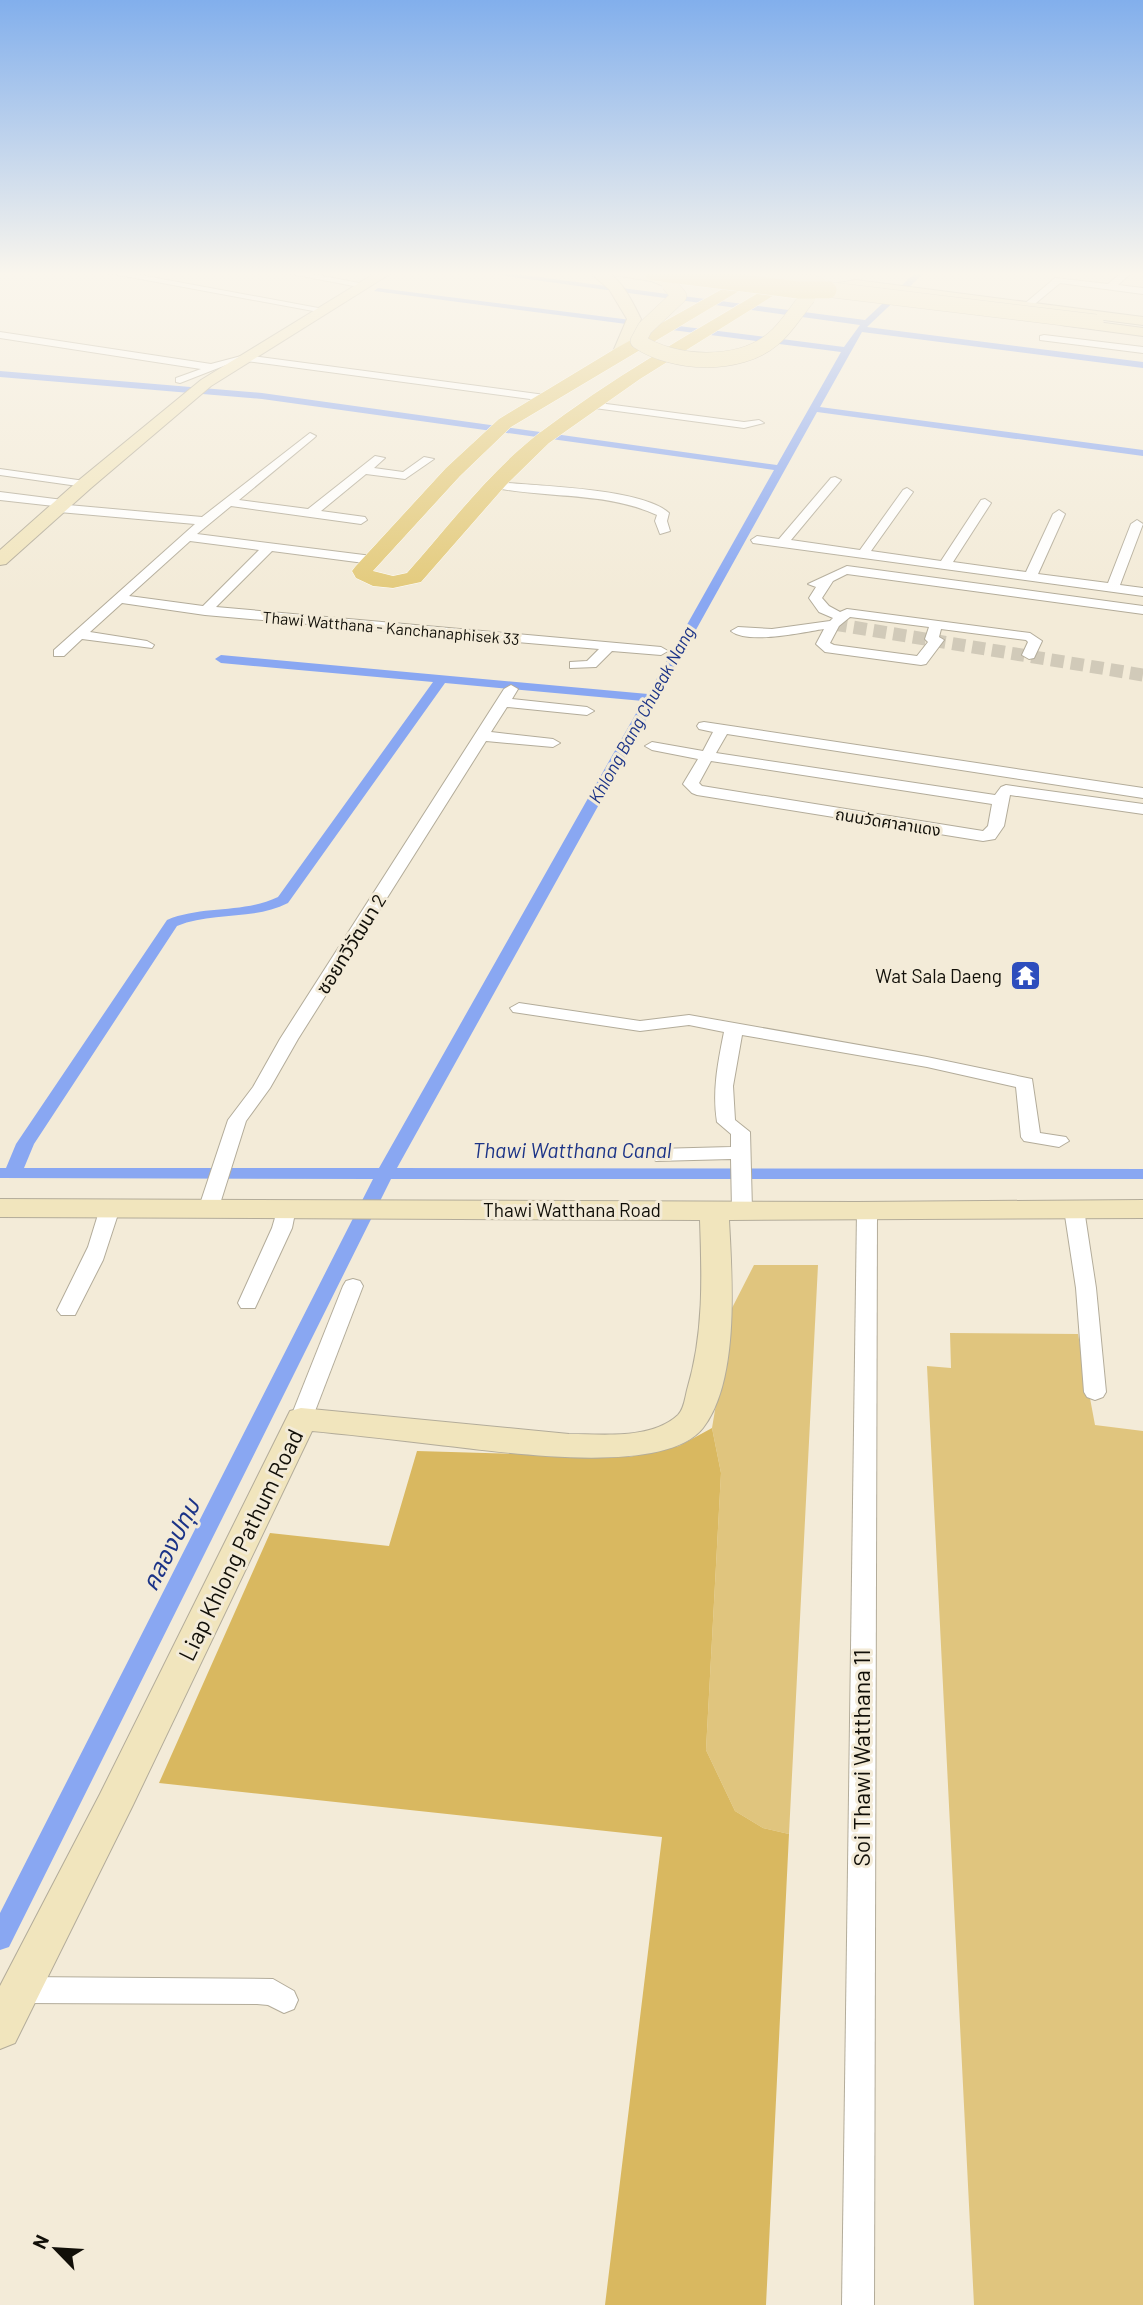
<svg xmlns="http://www.w3.org/2000/svg" width="1143" height="2305" viewBox="0 0 1143 2305" font-family="Barlow,'Noto Sans Thai',sans-serif">
<rect width="100%" height="100%" fill="#f3ebd8"/>
<g fill="#e0c57e">
<path d="M754 1265H818L789 1834 763 1828 735 1811 706 1750 721 1473 712 1428 732 1308Z"/>
<path d="M950 1333 1078 1334 1095 1425 1143 1431V2305H974L927 1366 951 1368Z"/>
</g>
<path fill="#d9b860" d="M712 1428 721 1473 706 1750 735 1811 763 1828 789 1834 766 2305H605L662 1837 159 1783 270 1533 389 1546 417 1451 629 1457 679 1446Z"/>
<g fill="none" stroke-linecap="round" stroke-linejoin="round">
<path fill="#89a7f2" fill-rule="evenodd" d="M478 272H501L865 320 916 272H925L867 327 1143 362V368L862 332 820 407 1143 450V456L817 412 397 1168 1143 1169V1179H391L9 1947 0 1950V1913L373 1179 0 1178V1168H6L16 1144 167 920C203 905 243 914 278 897L433 682 221 663 215 659 221 655 648 694 774 470 262 399 0 377V371L262 393 777 465 841 352 374 291 378 288 844 347 860 325ZM445 683 643 701 379 1168H24L34 1144 177 926C213 911 253 921 288 903Z"/>
<path stroke="#d1cab9" stroke-width="13" stroke-dasharray="13 7" stroke-linecap="butt" d="M834 624 1143 675"/>
<defs>
<g id="street">
<path d="M103 272H124L329 310 324 313Z"/>
<path d="M281 272H302L369 285 364 288Z"/>
<path d="M1122 272H1132L1118 285 1143 288V294L1060 283 1030 308 1022 306 1055 278 1108 284Z"/>
<path d="M0 332 211 364 245 355 545 395 550 398 545 401 246 361 226 365 180 383 176 382V378L201 369 0 338Z"/>
<path d="M1044 335 1143 347V353L1040 340V336Z"/>
<path d="M591 402 744 422 759 420 764 423 744 428 587 407 586 405Z"/>
<path d="M310 433 316 436 314 438 239 500 308 509 375 456 385 458 374 468 403 472 424 457 434 459 405 479 366 474 321 511 365 517 367 520 361 524 231 506 197 534 372 556 378 560 372 564 272 551 216 607 661 647 668 651 661 655 612 651 596 667 570 668V662L587 661 599 649 205 615 122 603 90 632 147 641 154 645 152 648 82 639 64 656H54V650L195 524 59 512 55 511 54 506 0 500V492L63 500 67 501 68 505 202 517ZM190 541 259 550 203 606 129 596Z"/>
<path d="M0 469 85 481 91 484 85 487 0 475Z"/>
<path d="M835 477 841 480 791 540 860 550 903 490 907 488 913 492 871 551 941 561 981 500 985 499 991 503 953 562 1026 572 1053 514 1059 510 1065 514 1038 574 1108 583 1131 524 1137 520 1143 524 1120 585 1143 588V596L753 543 751 540 757 536 779 539 831 478Z"/>
<path d="M495 482C534 486 642 488 669 513L667 521 670 531 660 534 655 521 657 515C604 491 546 499 491 487V483Z"/>
<path d="M847 566 1143 606V614L847 574 833 581 822 598 829 606 840 612 847 609 1030 633 1042 641 1034 658 1029 659 1022 655 1028 642 1026 640 941 629 939 637 944 640 926 664 921 665 825 652 816 644 824 629C803 632 748 645 731 631L738 627 772 629 830 621 833 618 819 612 809 598 816 587 808 584ZM850 617 929 627 925 639 928 642 917 656 834 645 830 643 839 626Z"/>
<path d="M511 685 518 689 512 699 587 707 594 711 587 715 507 707 491 732 553 739 560 743 553 747 486 741 298 1039 270 1088 246 1121 219 1207 216 1211H202L199 1207 228 1120 253 1087 280 1039 504 689Z"/>
<path d="M704 722 1143 788V798L727 734 716 753 995 795 1001 787 1006 785 1143 804V814L1010 795 1004 826 995 839 983 841 697 795 692 793 683 784 698 759 652 750 645 746 652 742 703 751 713 732 699 729 697 726 699 723ZM711 761 992 804 988 826 983 831 702 786 699 783Z"/>
<path d="M519 1003 640 1021 689 1015 927 1057 1032 1079 1040 1133 1066 1137 1069 1141 1059 1147 1024 1141 1021 1137 1016 1087 927 1067 742 1035 733 1086 735 1120 750 1132 752 1210 749 1214H735L732 1210 731 1159 656 1161 646 1155 656 1149 731 1147V1134L717 1122C712 1091 718 1062 724 1032L689 1025 640 1031 513 1012 510 1008Z"/>
<path d="M110 1202 117 1204 120 1208 103 1260 75 1315H61L57 1310 88 1247 100 1208 103 1204Z"/>
<path d="M286 1202 293 1204 296 1208 292 1228 255 1308H241L238 1303 272 1228 279 1204Z"/>
<path d="M1074 1203 1081 1205 1084 1209 1096 1288 1106 1392 1103 1397 1095 1400 1087 1397 1084 1392 1076 1288 1064 1209 1067 1205Z"/>
<path d="M867 1205 874 1207 877 1211 874 2305H842L857 1211 860 1207Z"/>
<path d="M353 1279 360 1281 363 1286 312 1419 309 1424 301 1427 293 1424 290 1419 343 1286 346 1281Z"/>
<path d="M20 1977 273 1979 294 1991 298 2000 294 2009 284 2013 268 2005 257 2004 20 2003 10 1999 6 1990 10 1981Z"/>
</g>
<g id="secondary">
<path d="M377 272H393L211 386 91 488 6 564 0 565V550L79 480 201 380Z"/>
<path d="M589 272C594 272 602 271 607 273 622 279 634 305 641 319L624 357H614L612 354 627 319 609 289Z"/>
<path d="M612 272 654 274 676 284 669 288 651 281 614 275Z"/>
<path d="M856 280 1143 317V325L856 288 846 290 868 293V299L843 298 831 290 838 283Z"/>
<path d="M1066 318 1143 328V336L1061 325V319Z"/>
<path d="M0 1199 857 1202 1143 1200V1218L729 1220C732 1277 740 1380 703 1428 664 1478 497 1451 439 1445 397 1440 355 1435 312 1431L133 1805 15 2043 0 2049V1986L100 1794 290 1411 301 1408 569 1434C602 1434 651 1440 678 1415 684 1409 685 1398 687 1390 704 1334 702 1277 700 1220L0 1217Z"/>
</g>
<path id="primary" d="M753 272H771L511 427 460 476 373 571 393 576 407 573C449 526 488 473 538 434 618 373 707 324 793 272H811L640 379 549 443 506 485 421 582 393 588 373 586 356 578 352 571 355 567 446 468 499 419 613 350Z"/>
</defs>
<use href="#street" stroke="#b3ac9a" stroke-width="2"/>
<use href="#secondary" stroke="#b3ac9a" stroke-width="2"/>
<use href="#primary" stroke="#fff" stroke-width="1"/>
<use href="#street" fill="#fff" fill-rule="evenodd"/>
<use href="#secondary" fill="#f1e5bd" fill-rule="evenodd"/>
<use href="#primary" fill="#e3ca7b" fill-rule="evenodd"/>
<defs>
<g id="secondary-bridge">
<path d="M725 272 819 284"/>
<path d="M669 284 679 296 645 328 638 341C673 365 739 368 773 339 787 328 796 311 808 297"/>
<path d="M800 286 1096 322"/>
</g>
<path id="primary-bridge" d="M653 272 798 290H828"/>
</defs>
<use href="#secondary-bridge" stroke="#b3ac9a" stroke-width="16" stroke-linecap="butt"/>
<use href="#primary-bridge" stroke="#fff" stroke-width="18" stroke-linecap="butt"/>
<use href="#secondary-bridge" stroke="#f1e5bd" stroke-width="15"/>
<use href="#primary-bridge" stroke="#e3ca7b" stroke-width="17"/>
</g>
<linearGradient id="sky" x2="0" y2="1"><stop stop-color="#82afec"/><stop offset="0.46" stop-color="#faf6ed"/><stop offset="1" stop-color="#faf6ed" stop-opacity="0"/></linearGradient>
<rect width="1143" height="595" fill="url(#sky)"/>
<defs>
<symbol id="temple-square" viewBox="-11 -11 22 22"><rect x="-9" y="-9" width="18" height="18" rx="4" fill="#2d4dbd" stroke="#f3ebd8"/><path d="M0-6L5-2H3V0L6.5 2.5H4V6H1.5V3h-3V6H-4V2.5H-6.5L-3 0V-2H-5Z" fill="#fff"/></symbol>
</defs>
<g fill-rule="evenodd">
<use href="#temple-square" x="1008" y="958" width="35" height="35"/>
</g>
<g text-anchor="middle" stroke-width="6" stroke-linejoin="round" paint-order="stroke">
<g font-size="16" fill="#110f08" stroke="#f3ebd8">
<text transform="translate(391 628) rotate(5)" y="6">Thawi Watthana - Kanchanaphisek 33</text>
<text transform="translate(888 822) rotate(9)" y="6">ถนนวัดศาลาแดง</text>
</g>
<g font-size="18" font-style="italic" fill="#1b3387" stroke="#f3ebd8">
<text transform="translate(642 715) rotate(-61)" y="6">Khlong Bang Chueak Nang</text>
</g>
<g font-size="19" fill="#110f08" stroke="#f3ebd8">
<text transform="translate(351 944) rotate(-58)" y="7">ซอยทวีวัฒนา 2</text>
<text x="572" y="1217">Thawi Watthana Road</text>
</g>
<g font-size="19" fill="#110f08" stroke="#f3ebd8" text-anchor="end">
<text x="1002" y="983">Wat Sala Daeng</text>
</g>
<g font-size="21" font-style="italic" fill="#1b3387" stroke="#f3ebd8">
<text x="572" y="1158">Thawi Watthana Canal</text>
</g>
<g font-size="23" fill="#110f08" stroke="#f3ebd8">
<text transform="translate(241 1545) rotate(-64)" y="8">Liap Khlong Pathum Road</text>
<text transform="translate(862 1758) rotate(-90)" y="8">Soi Thawi Watthana 11</text>
</g>
<g font-size="24" font-style="italic" fill="#1b3387" stroke="#f3ebd8">
<text transform="translate(171 1545) rotate(-63)" y="8">คลองปทุม</text>
</g>
</g>
<g transform="translate(56 2249) rotate(295)" stroke="#f3ebd8" stroke-width="5" paint-order="stroke">
<path d="M0-5L12 26L0 18L-12 26Z" fill="#110f08"/>
<text y="-10" font-size="19" font-weight="bold" text-anchor="middle" fill="#110f08">N</text>
</g>
</svg>
